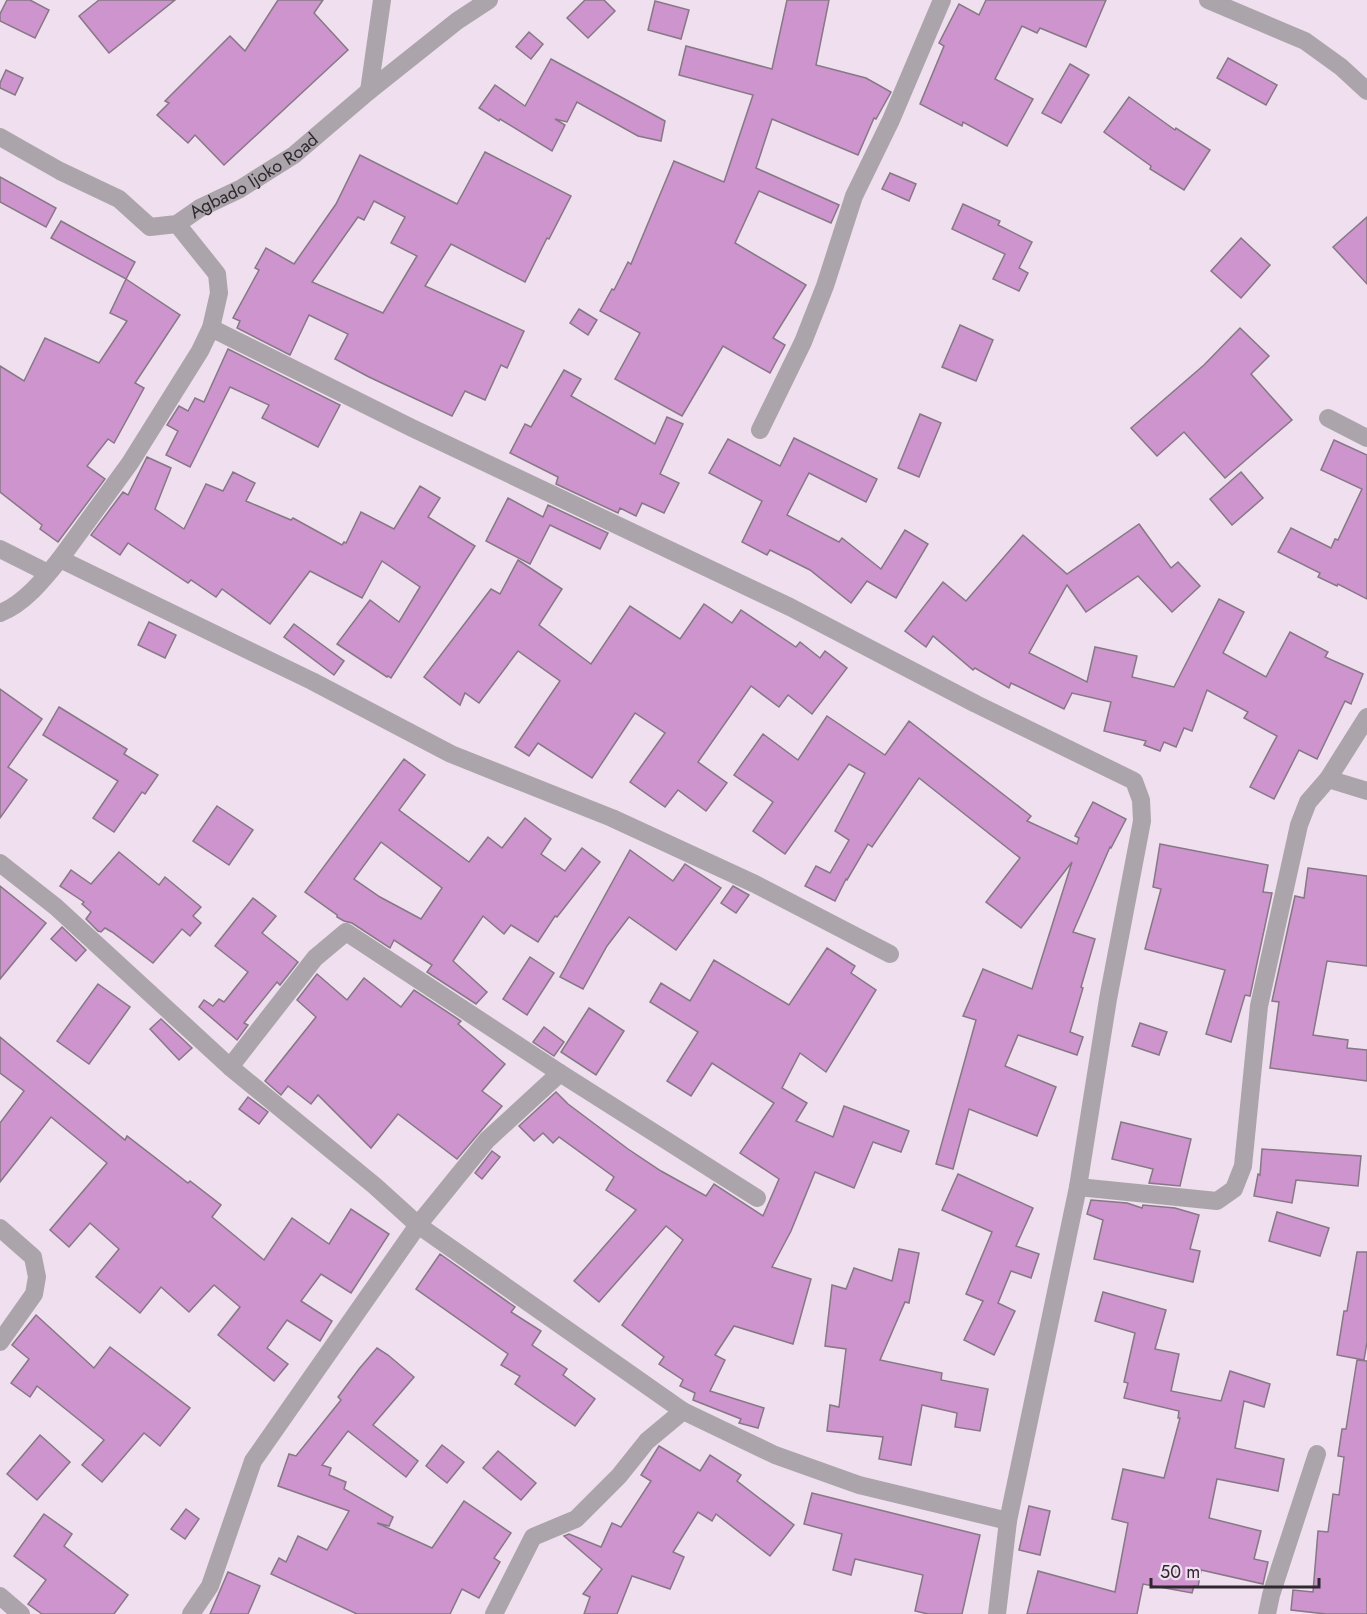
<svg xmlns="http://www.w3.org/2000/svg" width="1367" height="1614" viewBox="0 0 1367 1614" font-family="Jost,sans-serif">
<rect width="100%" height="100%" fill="#efdfef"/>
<g fill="#cd94cd" stroke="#867885" stroke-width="1.5" fill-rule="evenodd">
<path d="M7 0H30L49 10 35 38 0 21V14Z"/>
<path d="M99 0H175L109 53 79 16Z"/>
<path d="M278 0H323L314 13 348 50 224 165 195 135 188 143 157 115 169 103 165 101 230 36 245 51Z"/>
<path d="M585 0H604L615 11 588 38 567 18Z"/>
<path d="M787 0H829L816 65 866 78 891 92 876 119 874 118 858 155 772 119 756 168 839 205 831 223 759 191 735 243 806 285 773 338 785 345 770 373 723 346 682 416 615 379 640 333 600 311 612 289 614 290 628 262 631 264 674 161 724 182 753 95 679 75 686 46 772 69Z"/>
<path d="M986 0H1106L1086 47 1040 28 1037 33 1022 26 995 79 1033 99 1007 146 963 122 962 126 920 104 944 46 939 43 959 4 979 15Z"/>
<path d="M655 1 689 10 681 39 648 30Z"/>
<path d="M529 32 543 44 531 59 516 47Z"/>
<path d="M1228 58 1277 85 1266 105 1217 78Z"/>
<path d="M551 59 665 121 661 141 638 136 577 102 567 122 555 119 565 125 552 151 500 119 499 121 479 108 495 85 525 106Z"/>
<path d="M1070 64 1089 75 1061 123 1042 113Z"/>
<path d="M6 70 23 78 15 95 0 88V83Z"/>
<path d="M1129 97 1175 130 1176 128 1210 150 1184 190 1150 169 1151 166 1104 132Z"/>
<path d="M485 152 571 196 549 239 547 238 525 282 451 244 425 286 524 331 507 368 501 365 485 400 465 391 452 416 369 377 335 359 348 334 309 315 290 355 237 328 240 321 233 318 259 270 255 268 266 248 294 264 336 204 360 155 457 204ZM374 201 405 217 391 243 417 256 383 313 312 282 358 217 364 220Z"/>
<path d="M890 173 916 184 909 201 882 189Z"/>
<path d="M0 177 56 208 46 227 0 202Z"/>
<path d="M963 204 1000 221 998 225 1032 242 1019 268 1028 273 1019 291 993 279 1005 254 952 229Z"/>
<path d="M1367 217V284L1333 247Z"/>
<path d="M61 221 135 262 126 279 51 238Z"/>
<path d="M1241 238 1270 265 1241 298 1211 271Z"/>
<path d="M126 279 180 315 135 383 144 388 114 443 108 439 87 466 105 479 58 542 40 529 42 525 0 492V366L24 381 45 338 99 363 127 321 110 313Z"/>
<path d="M579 309 597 320 588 335 570 323Z"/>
<path d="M960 325 993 340 976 381 942 367Z"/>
<path d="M1240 328 1269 356 1251 374 1292 420 1225 478 1184 432 1157 456 1131 428 1204 365Z"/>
<path d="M228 349 340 405 318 447 262 418 269 405 230 387 190 467 166 455 178 431 167 425 179 406 188 411 195 398 204 402Z"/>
<path d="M564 370 581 379 571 396 655 444 667 417 683 424 660 474 679 483 664 513 642 503 636 516 620 508 618 513 556 484 558 477 510 453 525 424 531 427Z"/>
<path d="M920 414 941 423 919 477 898 468Z"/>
<path d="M794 438 877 479 866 502 809 473 787 515 839 542 842 538 881 569 905 530 928 544 896 598 867 581 851 603 810 570 770 550 767 555 742 542 762 501 709 473 728 439 780 466Z"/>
<path d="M1334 440 1367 455V599L1338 584 1337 586 1318 577 1320 573 1278 552 1291 528 1331 548 1335 539 1338 540 1362 489 1321 470Z"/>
<path d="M147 457 171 468 155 509 184 529 206 484 223 491 233 472 255 483 246 501 291 520 293 518 342 545 344 542 346 543 361 512 394 529 420 486 440 498 428 517 475 546 391 678 388 676 387 677 337 644 370 600 399 622 420 587 382 561 362 598 310 571 270 624 222 589 216 597 191 580 188 583 128 543 120 555 91 535 123 492 128 495Z"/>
<path d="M1241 472 1263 498 1232 525 1210 499Z"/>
<path d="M508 498 543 517 548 505 608 533 600 549 550 525 530 564 486 541Z"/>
<path d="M1139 524 1171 568 1178 562 1200 586 1172 612 1138 576 1086 612 1067 585 1029 653 1087 682 1095 647 1137 656 1132 677 1174 687 1219 599 1244 612 1223 653 1266 677 1290 632 1328 652 1325 657 1363 674 1351 704 1345 701 1317 759 1299 750 1274 799 1250 787 1277 736 1244 718 1248 712 1207 690 1192 731 1184 728 1176 747 1164 742 1160 751 1144 745 1146 741 1104 731 1111 702 1072 693 1064 709 1011 683 1009 688 975 668 973 670 933 636 926 647 905 631 943 582 966 601 1023 535 1067 574Z"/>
<path d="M518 560 562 589 539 625 591 664 630 606 680 639 704 604 732 623 741 610 796 647 800 642 820 658 825 651 847 668 812 714 788 695 779 707 751 686 698 762 727 783 706 811 678 790 665 807 630 782 665 733 635 713 592 778 538 743 529 756 515 747 560 681 518 651 479 703 465 693 460 705 424 677 491 589 500 594Z"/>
<path d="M149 622 176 635 165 658 138 645Z"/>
<path d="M294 624 344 661 334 675 284 637Z"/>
<path d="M0 689 42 719 8 767 27 780 0 818Z"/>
<path d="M59 707 127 749 124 754 158 775 145 794 142 792 114 832 93 818 118 781 43 735Z"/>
<path d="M827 716 885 755 909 721 1031 816 1027 821 1077 844 1079 838 1075 836 1093 802 1126 819 1111 848 1110 847 1073 932 1095 939 1081 987 1083 988 1070 1032 1083 1037 1077 1055 1018 1035 1005 1066 1056 1087 1037 1136 969 1109 953 1169 936 1164 976 1020 963 1016 983 969 1032 989 1072 862 1021 928 986 902 1020 858 919 778 872 847 868 844 847 880 846 879 835 901 805 886 816 866 830 873 849 840 835 831 865 773 849 764 785 854 753 831 773 802 734 775 763 734 798 760Z"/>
<path d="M404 759 425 775 399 810 469 862 488 837 502 848 525 818 551 839 541 854 565 871 582 848 600 862 557 917 555 916 538 942 511 925 504 934 483 916 453 961 487 992 476 1004 427 972 432 965 394 940 390 948 352 923 344 921 337 917V915L305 892ZM381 842 442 888 421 919 380 897 354 879Z"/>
<path d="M217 806 253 830 229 865 193 841Z"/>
<path d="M1160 844 1268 865 1263 892 1272 893 1250 996 1245 995 1231 1042 1206 1034 1225 970 1145 949 1161 889 1153 887Z"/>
<path d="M630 850 673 881 685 864 721 888 676 950 629 917 607 946 583 989 560 977Z"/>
<path d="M119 852 159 885 165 877 201 907 193 916 201 923 190 936 182 929 153 963 112 932 105 928 101 932 98 931 86 919 91 912 82 904 84 902 60 886 71 870 91 884Z"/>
<path d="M1308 868 1367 876V966L1327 961 1313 1035 1348 1040 1347 1048 1367 1050V1081L1270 1068 1279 1002 1272 1001 1295 896 1304 898Z"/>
<path d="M0 886 46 923 0 979Z"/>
<path d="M733 886 749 895 736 913 721 903Z"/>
<path d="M253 898 276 916 262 933 298 962 280 985 277 982 244 1023 248 1025 237 1040 199 1007 204 1000 213 1006 219 999 224 1002 248 972 215 946Z"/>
<path d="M62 927 86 950 76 961 51 939Z"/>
<path d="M827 948 855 966 851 973 876 990 826 1072 800 1053 782 1088 807 1103 796 1121 833 1137 844 1106 909 1131 901 1152 873 1142 854 1188 815 1172 791 1231 772 1267 811 1279 793 1344 734 1326 715 1355 725 1360 710 1391 764 1408 758 1428 739 1423 741 1419 693 1400 695 1393 680 1386 683 1380 659 1364 664 1357 622 1325 683 1240 666 1226 599 1302 574 1281 636 1210 606 1190 614 1177 559 1137 553 1143 543 1133 534 1141 519 1126 556 1092 568 1104 628 1149 661 1171 706 1196 714 1184 763 1216 779 1179 740 1153 774 1103 712 1063 691 1096 667 1081 698 1032 650 1002 661 983 690 1001 714 960 789 1005Z"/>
<path d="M530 957 554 973 527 1015 503 999Z"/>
<path d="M317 974 347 1000 364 978 401 1007 414 990 461 1021 458 1024 505 1064 482 1091 502 1106 457 1159 398 1114 371 1148 318 1095 311 1104 288 1086 281 1095 265 1081 316 1017 297 1000Z"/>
<path d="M98 984 130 1007 89 1064 57 1041Z"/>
<path d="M589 1008 624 1031 596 1075 561 1052Z"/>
<path d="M161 1019 192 1048 179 1060 150 1029Z"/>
<path d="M1140 1023 1167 1032 1159 1055 1132 1046Z"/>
<path d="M544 1027 564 1042 554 1056 533 1042Z"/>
<path d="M0 1037 125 1140 127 1136 188 1183 190 1181 221 1205 212 1217 264 1260 292 1218 329 1244 351 1209 389 1234 351 1293 321 1274 301 1301 332 1321 320 1341 287 1320 267 1348 288 1364 274 1381 218 1335 240 1307 214 1285 189 1312 161 1287 140 1313 96 1277 119 1249 90 1223 69 1247 50 1230 107 1163 51 1117 0 1182V1123L24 1091 0 1073Z"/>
<path d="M248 1097 268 1112 259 1124 239 1109Z"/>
<path d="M1121 1122 1191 1139 1180 1186 1149 1183 1153 1169 1112 1159Z"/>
<path d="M1262 1149 1361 1156 1358 1186 1296 1180 1292 1203 1254 1196 1258 1174 1260 1175Z"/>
<path d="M492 1151 500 1157 482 1179 475 1173Z"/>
<path d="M958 1174 1033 1208 1016 1246 1039 1254 1031 1278 1011 1271 998 1303 1015 1311 994 1355 964 1340 983 1301 966 1294 992 1232 942 1210Z"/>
<path d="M1091 1200 1127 1203 1142 1208 1143 1205 1175 1208 1199 1215 1190 1249 1200 1251 1193 1282 1094 1259 1103 1220 1087 1214Z"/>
<path d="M1277 1212 1329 1228 1320 1256 1269 1241Z"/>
<path d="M899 1249 919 1253 909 1303 905 1302 880 1360 942 1373 941 1380 988 1389 980 1431 955 1427 957 1413 922 1405 911 1465 879 1459 883 1437 827 1431 830 1405 839 1407 846 1349 825 1346 832 1285 846 1289 854 1268 892 1281Z"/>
<path d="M1357 1252H1367V1342L1364 1360 1337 1355 1344 1311H1347Z"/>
<path d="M440 1254 515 1307 511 1312 541 1331 532 1345 567 1369 563 1375 595 1399 575 1426 515 1384 520 1376 501 1365 508 1354 416 1289Z"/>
<path d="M1103 1292 1166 1310 1155 1349 1179 1354 1171 1391 1221 1401 1230 1371 1270 1384 1264 1407 1244 1401 1235 1448 1284 1459 1278 1491 1217 1479 1209 1518 1261 1531 1254 1559 1268 1562 1263 1584 1201 1570 1198 1587 1194 1586 1192 1593 1143 1584 1137 1614H1027L1038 1571 1115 1592 1128 1523 1112 1519 1123 1469 1164 1478 1180 1418H1178L1179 1411 1124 1398 1128 1383 1124 1382 1135 1333 1095 1321Z"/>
<path d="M36 1315 94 1368 110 1347 190 1408 160 1446 144 1433 102 1482 82 1465 104 1440 37 1386 30 1397 11 1383 29 1359 12 1345Z"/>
<path d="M377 1348 388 1355 414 1377 373 1425 418 1461 406 1477 348 1431 322 1465 331 1468 329 1475 346 1482 344 1489 393 1517 389 1526 377 1523 432 1548 464 1501 511 1533 494 1558 500 1562 479 1598 462 1589 450 1614H357L271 1574 279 1558 286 1562 298 1536 327 1550 349 1511 278 1486 289 1454 296 1456 341 1400 338 1397 359 1369Z"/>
<path d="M1357 1360 1367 1361V1614H1326L1291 1610 1293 1590 1313 1592 1318 1531 1328 1532 1333 1494 1339 1495 1344 1457 1338 1456 1342 1429H1346Z"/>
<path d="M40 1435 70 1462 37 1500 7 1474Z"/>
<path d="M442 1445 464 1462 447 1483 426 1466Z"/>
<path d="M659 1446 700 1471 710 1455 741 1475 737 1481 794 1525 770 1556 716 1514 712 1521 698 1512 673 1552 684 1557 670 1589 632 1576 617 1614H584L590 1597 583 1594 602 1569 564 1536 569 1534 601 1547 612 1523 621 1527 651 1481 641 1475Z"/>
<path d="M498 1451 536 1483 521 1500 483 1468Z"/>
<path d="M812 1493 980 1535 962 1614H928L915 1611 923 1575 855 1559 851 1575 833 1570 842 1534 804 1524Z"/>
<path d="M1029 1506 1050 1511 1040 1555 1019 1550Z"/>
<path d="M186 1509 199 1519 185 1539 171 1529Z"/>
<path d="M44 1514 72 1534 64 1546 128 1595 114 1614H42L28 1604 46 1580 14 1556Z"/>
<path d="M228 1572 260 1586 248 1614H210Z"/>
</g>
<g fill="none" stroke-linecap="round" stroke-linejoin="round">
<g stroke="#aba5ab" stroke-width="18">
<path d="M1208 0 1305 41 1341 67 1367 91"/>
<path d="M369 91 382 0"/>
<path id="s1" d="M0 137 60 171 119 199 150 227 177 224 200 208 240 189 294 155 369 91 457 21 489 0"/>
<path d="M211 328 412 428 790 607 976 704 1134 781 1141 800 1142 821 1108 999 1078 1187 1008 1521 997 1614"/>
<path d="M1328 418 1367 438"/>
<path d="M760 430 803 342 825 286 854 196 891 120 942 0"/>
<path d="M0 549 48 573"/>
<path d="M60 559 312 681 451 754 612 818 755 884 890 954"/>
<path d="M0 613C24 604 44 579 60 559L130 463 200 351 211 328 219 293 217 274 177 224"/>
<path d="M1328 779 1367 791"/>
<path d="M0 863 56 907 230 1067 375 1186 418 1225 683 1411 775 1455 859 1485 1008 1521"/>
<path d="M230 1067 315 958 346 932 560 1073 757 1198"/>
<path d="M1078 1187 1217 1201 1234 1189 1243 1166 1259 1006 1299 825 1308 802 1328 779 1367 717"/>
<path d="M0 1228 33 1257 37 1277 34 1294 0 1342"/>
<path d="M0 1596 21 1614"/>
<path d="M191 1614 210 1586 253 1461 418 1225 487 1140 560 1073"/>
<path d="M494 1614 533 1537 576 1519 619 1476 647 1441 683 1411"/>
<path d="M1267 1614 1271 1595 1317 1454"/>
</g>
</g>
<g text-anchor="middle" stroke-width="6" stroke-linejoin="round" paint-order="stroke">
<g font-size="18" fill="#2f292f" stroke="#efdfef">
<text dy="6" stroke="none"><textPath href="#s1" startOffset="294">Agbado Ijoko Road</textPath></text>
</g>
</g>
<path d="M1151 1578v9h168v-9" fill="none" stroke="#2f292f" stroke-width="3"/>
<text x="1160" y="1578" font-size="18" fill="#2f292f" stroke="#efdfef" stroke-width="4.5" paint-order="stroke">50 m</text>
</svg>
